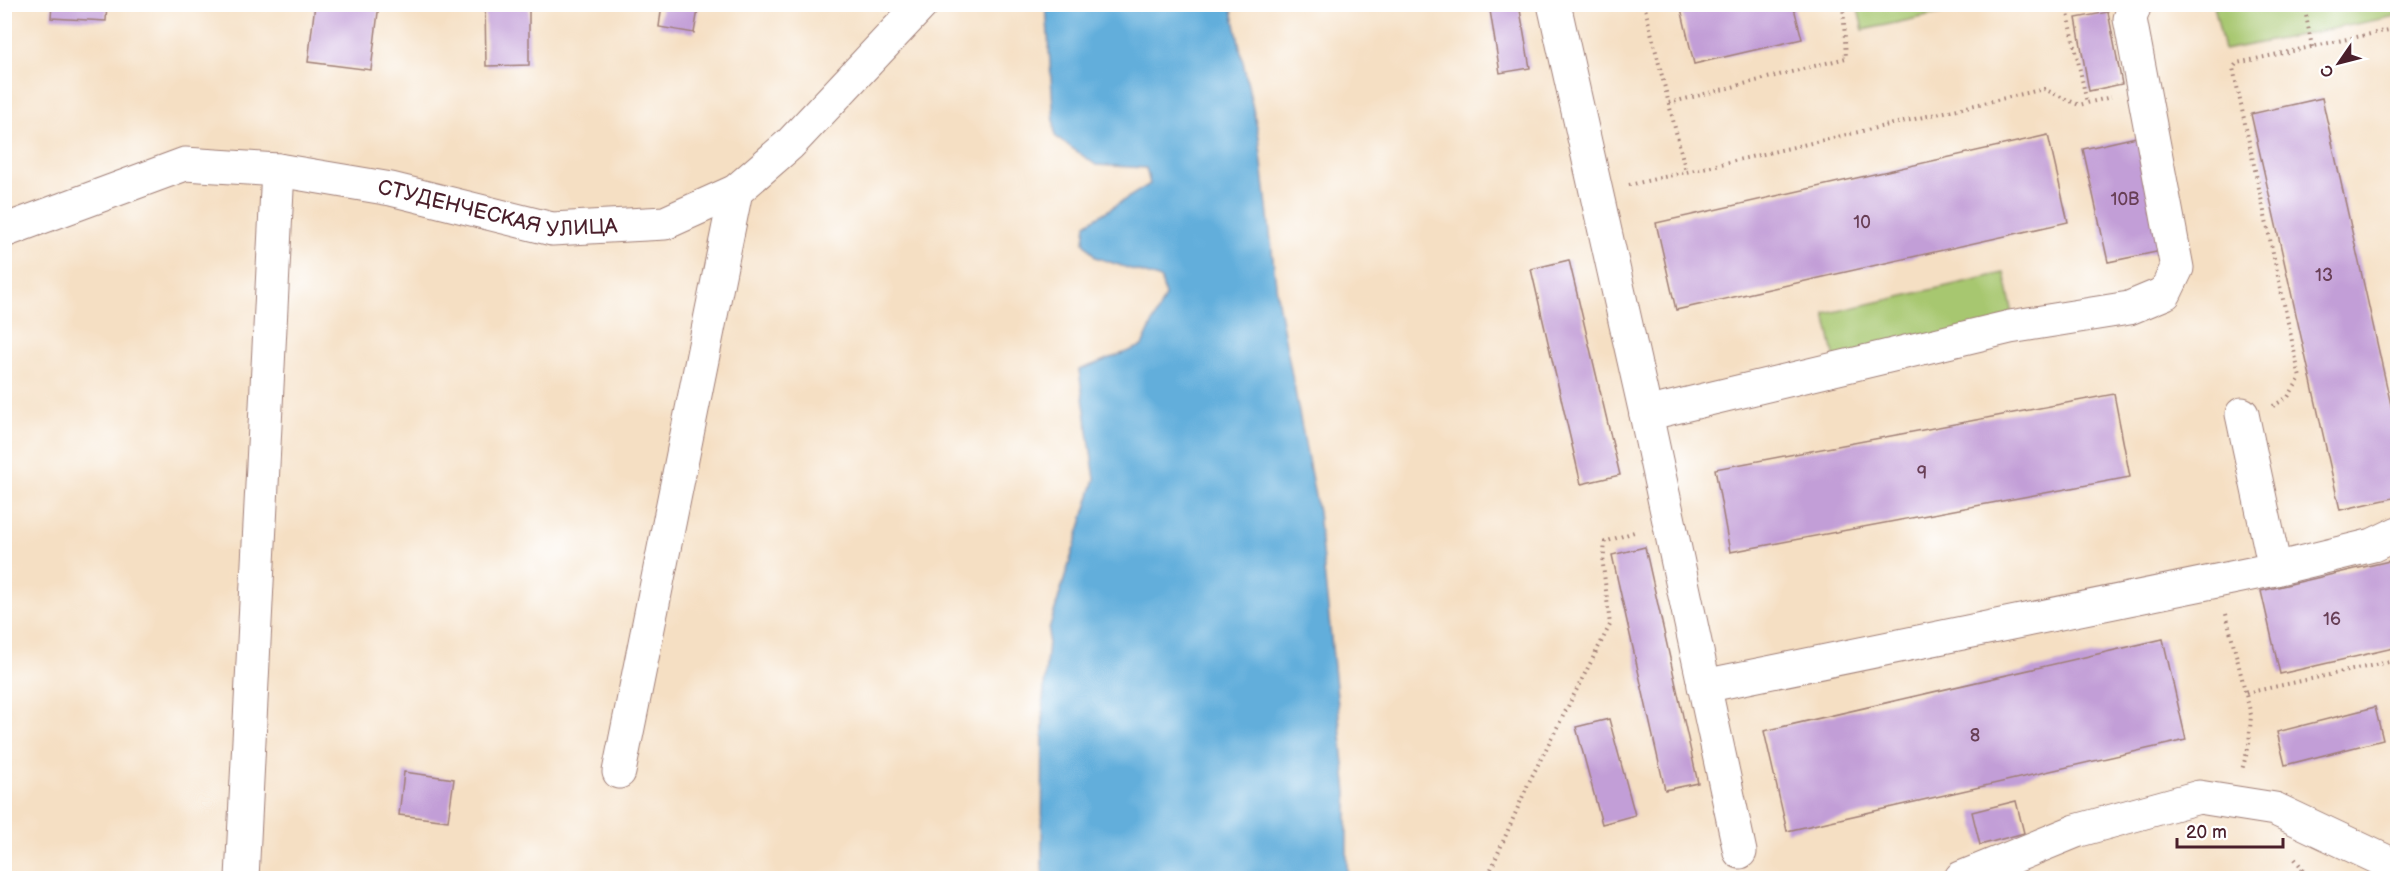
<svg xmlns="http://www.w3.org/2000/svg" width="2402" height="883" viewBox="0 0 2402 883" font-family="'Balsamiq Sans',sans-serif">
<rect width="100%" height="100%" fill="#fff"/>
<filter id="ink" filterUnits="userSpaceOnUse"><feTurbulence type="fractalNoise" baseFrequency=".0167" numOctaves="2"/><feDisplacementMap in="SourceGraphic" scale="12" xChannelSelector="R" yChannelSelector="G"/><feConvolveMatrix kernelMatrix="1 2 1 2 8 2 1 2 1" color-interpolation-filters="sRGB"/></filter>
<filter id="wash" filterUnits="userSpaceOnUse"><feTurbulence type="fractalNoise" baseFrequency=".008" numOctaves="4" result="noise"/><feDisplacementMap in="SourceGraphic" scale="24" xChannelSelector="R" yChannelSelector="G"/><feGaussianBlur stdDeviation="1.35" result="paint"/><feColorMatrix in="noise" values="0 0 0 0 0 0 0 0 0 0 0 0 0 0 0 0 0 1.4 0 .05"/><feComposite in="paint" operator="in"/></filter>
<g filter="url(#wash)">
<rect width="100%" height="100%" fill="#f5dfc3"/>
<g fill="#a7c76f" stroke="#78734d" stroke-width="1.5">
<path d="M1857 5V4L1978 5 1863 30Z"/>
<path d="M2214 5H2397V16L2224 50Z"/>
<path d="M2004 273 2015 323 1836 364 1825 314Z"/>
</g>
<path fill="#62aedb" stroke="#566683" stroke-width="1.5" d="M1046 5H1231L1259 137 1278 302 1318 512 1347 793V877L1345 878H1044L1042 864 1043 701 1049 629 1095 479 1079 370 1142 346 1165 296 1161 279 1095 257 1084 242 1086 224 1150 184 1146 168 1096 165 1055 136Z"/>
<g id="blocks">
<g fill="#c29ed7">
<path d="M52 4H107L106 21 51 18Z"/>
<path d="M315 4H379L371 70 308 62Z"/>
<path d="M662 4H699L694 33 659 27Z"/>
<path d="M1489 4H1519L1530 68 1500 73Z"/>
<path d="M1680 4H1793L1802 39 1694 64Z"/>
<path d="M485 5H529V65L486 66Z"/>
<path d="M2108 12 2122 84 2089 91 2076 18Z"/>
<path d="M2322 98 2398 436V497L2340 510 2251 114Z"/>
<path d="M2048 135 2068 222 1676 310 1656 223Z"/>
<path d="M2141 136 2166 250 2108 262 2083 149Z"/>
<path d="M1569 260 1620 475 1581 484 1531 269Z"/>
<path d="M2114 394 2130 477 1730 552 1715 469Z"/>
<path d="M1645 547 1698 783 1665 790 1612 555Z"/>
<path d="M2398 559V647L2280 674 2261 591Z"/>
<path d="M2163 639 2186 740 1787 831 1764 731Z"/>
<path d="M2375 707 2383 740 2285 765 2277 732Z"/>
<path d="M1609 719 1635 815 1602 824 1576 727Z"/>
<path d="M404 772 454 779 448 821 399 815Z"/>
<path d="M2016 801 2024 833 1980 845 1972 812Z"/>
</g>
</g>
</g>
<g filter="url(#ink)">
<use href="#blocks" fill-opacity="0" stroke="#a07f77" stroke-width="1.5"/>
<g fill="none" stroke-linecap="round" stroke-linejoin="round">
<defs>
<g id="minor">
<path d="M1554 4 1646 414 1740 852"/>
<path id="s1" d="M4 231 185 164 278 170 391 189 552 229 665 223 736 191 790 144 922 4"/>
<path d="M1646 414 2010 327 2129 308 2165 293 2177 268 2130 19 2135 4"/>
<path d="M2275 569 2373 545 2398 533"/>
<path d="M1704 686 2275 569 2242 414"/>
<path d="M619 772 736 191"/>
<path d="M242 878 278 170"/>
<path d="M1961 878 2076 831 2199 797 2275 809 2398 867"/>
</g>
</defs>
<use href="#minor" stroke="#a07f77" stroke-width="35"/>
<g stroke="#a07f77" stroke-width="4" stroke-dasharray="1.5 4.5" stroke-linecap="butt">
<path d="M1644 4 1686 172 2044 89 2079 105 2111 97"/>
<path d="M2066 4 2087 103"/>
<path d="M2304 4 2312 47"/>
<path d="M1669 103 1846 58 1843 4"/>
<path d="M1629 185 1686 172"/>
<path d="M2273 406 2288 397 2300 378 2233 68 2237 63 2398 28"/>
<path d="M2226 614 2251 715 2249 745 2242 770"/>
<path d="M2246 693 2398 660"/>
<path d="M2295 859 2302 868 2304 878"/>
<path d="M1484 878 1488 876 1529 782 1610 625 1603 565 1605 542 1637 531"/>
</g>
<use href="#minor" stroke="#fff" stroke-width="33"/>
</g>
</g>
<g text-anchor="middle" stroke-width="4.5" stroke-linejoin="round" paint-order="stroke">
<g font-size="18" fill="#683f56">
<text x="2125" y="205">10В</text>
<text x="1862" y="228">10</text>
<text x="2324" y="281">13</text>
<text x="1922" y="479">9</text>
<text x="2332" y="625">16</text>
<text x="1975" y="741">8</text>
</g>
<g font-size="21" fill="#4a1f2b" stroke="#fff">
<text dy="7" stroke="none"><textPath href="#s1" startOffset="510">СТУДЕНЧЕСКАЯ УЛИЦА</textPath></text>
</g>
</g>
<rect width="2402" height="883" fill="none" stroke="#fff" stroke-width="24"/>
<g transform="translate(2339 63) rotate(235)" stroke="#ffffff" stroke-width="4.5" paint-order="stroke">
<path d="M0-4.5L10 22L0 15L-10 22Z" fill="#4a1f2b"/>
<text y="-9" font-size="16" font-weight="bold" text-anchor="middle" fill="#4a1f2b">С</text>
</g>
<path d="M2177 838v9h106v-9" fill="none" stroke="#4a1f2b" stroke-width="3"/>
<text x="2186" y="838" font-size="18" fill="#4a1f2b" stroke="#ffffff" stroke-width="4.5" paint-order="stroke">20 m</text>
</svg>
